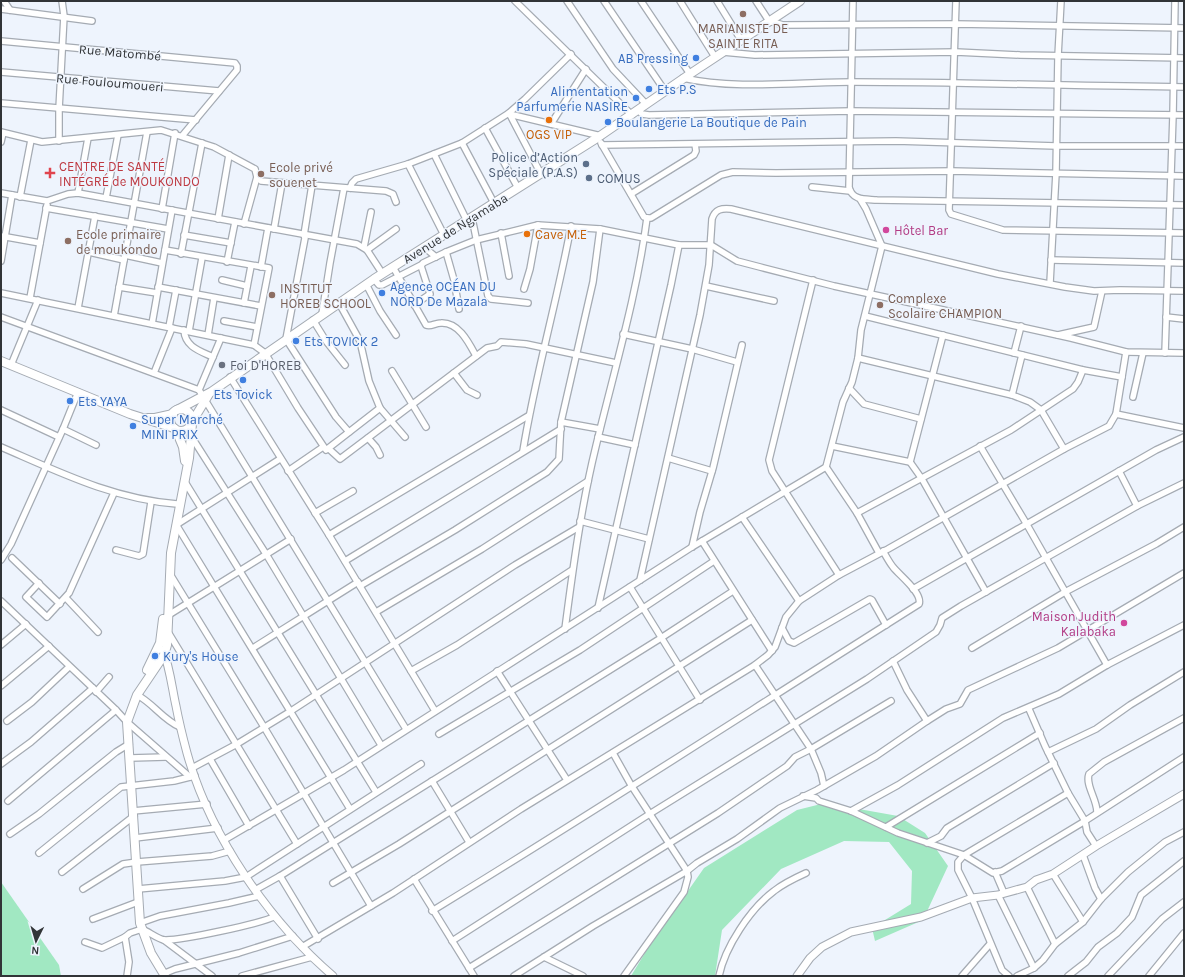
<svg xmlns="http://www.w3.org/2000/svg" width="1185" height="977" viewBox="0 0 1185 977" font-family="Karla,sans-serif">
<rect width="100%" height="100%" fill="#eef4fd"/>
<g fill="#a1e8c2">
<path d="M825 803 898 816 925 833 948 866 923 920 875 941 872 928 911 904 912 871 889 842 844 841 781 869 722 930 715 976H631L648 948 704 868 797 810Z"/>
<path d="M1 882 59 965 61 976H1Z"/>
</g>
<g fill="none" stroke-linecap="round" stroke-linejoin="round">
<defs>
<g id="minor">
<path d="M4 1 10 10"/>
<path d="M515 1 632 115"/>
<path d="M567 1 613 69 646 104"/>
<path d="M604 1 665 91"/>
<path d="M641 1 690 74"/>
<path d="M680 1 715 57"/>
<path d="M717 1 741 40"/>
<path d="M756 1 769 21 783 25 956 24 1184 28"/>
<path d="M853 1 849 187C852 201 866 199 877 200L1184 205"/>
<path d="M956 1 949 210 951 214 1003 230 1184 233"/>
<path d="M1 9 92 21"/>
<path d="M1 41 235 63 237 66V70L182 136"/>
<path d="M723 52 755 55 956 52 1020 55 1184 58"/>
<path d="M1 72 219 91"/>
<path d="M683 78C736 90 797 82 852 82 963 82 1073 86 1184 87"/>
<path d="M1 103 196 120"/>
<path d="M638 110 642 114 649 115 851 111 1184 115"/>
<path d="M509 113 541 174"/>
<path d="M509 114 601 136"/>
<path d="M551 124 586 69"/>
<path d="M485 128 518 188"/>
<path d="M1 132 42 142 161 130 214 147 255 169 257 177 261 181 386 191 393 194 396 202"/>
<path d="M59 141V109L64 16 62 1"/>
<path d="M1 142 3 133"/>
<path d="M462 143 494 203"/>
<path d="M601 143 644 217 647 218"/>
<path d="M602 145 896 141 1056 146H1184"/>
<path d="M434 154 467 221"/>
<path d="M408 164 444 235"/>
<path d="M312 185 304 235 305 238 286 339 336 417 349 432"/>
<path d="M812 187 850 191"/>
<path d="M350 188 352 183 356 179 408 164 462 143 509 113 525 99 571 54"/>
<path d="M1 193 47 201 68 194 78 193 357 244 367 250 382 273"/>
<path d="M78 193 88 138"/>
<path d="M631 194 694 155 696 151 695 144"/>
<path d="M20 197 31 140"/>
<path d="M106 198 118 135"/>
<path d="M46 208 168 229"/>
<path d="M162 209 175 133"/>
<path d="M472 218 488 296 491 299 528 303"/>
<path d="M647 218H651L721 175 733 172 776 173 952 171 1184 176"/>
<path d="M218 219 229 155"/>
<path d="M244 224 257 177"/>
<path d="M274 229 282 183"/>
<path d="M501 233 509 276"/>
<path d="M184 235 231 243"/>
<path d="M1 236 40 243"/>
<path d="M364 247 371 212"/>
<path d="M424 247 436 257"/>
<path d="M165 250 269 268 254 345"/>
<path d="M367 250 396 229"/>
<path d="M89 252 124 260"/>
<path d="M446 252 454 280 459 309"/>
<path d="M181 254 202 143"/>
<path d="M125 255 162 263"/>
<path d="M1051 260 1184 263"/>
<path d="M1 261 12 195"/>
<path d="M227 262 235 222"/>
<path d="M261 267 268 228"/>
<path d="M393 267 426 325C431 327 435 323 441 323 459 322 469 343 476 356"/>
<path d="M374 279 379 285H382L421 265"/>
<path d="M222 280 247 286"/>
<path d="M813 280 769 460 772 471 839 575"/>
<path d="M1050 283 1056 173 1058 56 1061 1"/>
<path d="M366 284 380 311 396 335"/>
<path d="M706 286 774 301"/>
<path d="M119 287 157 293"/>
<path d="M158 287 261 306"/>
<path d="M524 289 530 269 538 225"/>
<path d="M1 293 254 345 265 353 298 408 326 450 380 408"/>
<path d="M30 298 47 205"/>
<path d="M244 303 251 266"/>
<path d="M339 303 360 341 369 381 380 408 405 437"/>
<path d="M414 305 430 294 421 266 423 263 446 252 476 240 538 225 600 229 679 245H711L737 261 760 267 834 286 1071 338 1126 352 1184 353"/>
<path d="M78 308 95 216"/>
<path d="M322 314 330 263 344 188"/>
<path d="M114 316 147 132"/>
<path d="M865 316 1083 370 1122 377"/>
<path d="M1 317 199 390 406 729"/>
<path d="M1166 317 1184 319"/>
<path d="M313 320 326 341 345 365"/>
<path d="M224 321 257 327"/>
<path d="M152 324 172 210"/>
<path d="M169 327 176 290"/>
<path d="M184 330C185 347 200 351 213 357"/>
<path d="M189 331 202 258"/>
<path d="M623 334 692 349 737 362"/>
<path d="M208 335 214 298"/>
<path d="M1058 335 1094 327 1102 291"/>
<path d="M1014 353 1021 326"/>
<path d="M1165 353 1173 115 1175 1"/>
<path d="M858 358 1012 395 1030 402 1041 410 1064 449"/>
<path d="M11 365 38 300"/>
<path d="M392 371 426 427"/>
<path d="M154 373 172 328"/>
<path d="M454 373 467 390 477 395"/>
<path d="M230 377 329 535 411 671"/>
<path d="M849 388 864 404 921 419"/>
<path d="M199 390 221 338"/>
<path d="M1012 395 1022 355"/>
<path d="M1133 397 1143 353"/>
<path d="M1 410 59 437"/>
<path d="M1116 414 1184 428"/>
<path d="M561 422 600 429"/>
<path d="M63 429 96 445"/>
<path d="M191 436 266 554 381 745"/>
<path d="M598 437 635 445"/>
<path d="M368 438 376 447 380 455"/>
<path d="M832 446 910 462 922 479 986 592"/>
<path d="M980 446 1026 523 1107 665"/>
<path d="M1 447C59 472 113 499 177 504"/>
<path d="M329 449 340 459 487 348 497 346 501 342 526 344 616 363"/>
<path d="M523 451C535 376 557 302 571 226"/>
<path d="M668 458 712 471"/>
<path d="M910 462 943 335"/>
<path d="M826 467 857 513 879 553"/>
<path d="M288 471 323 447"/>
<path d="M1119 471 1137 506"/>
<path d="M185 482 376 792"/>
<path d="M315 513 353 491"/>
<path d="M857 513 1011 430 1073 389 1078 382 1083 370"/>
<path d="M742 517 799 601"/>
<path d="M580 521 649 539"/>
<path d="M176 525 280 459"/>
<path d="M177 526 350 809"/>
<path d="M329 535 528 416"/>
<path d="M702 541 772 651"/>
<path d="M692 547 700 512 713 468 742 345"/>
<path d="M116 550 139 556 143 554 151 502"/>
<path d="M12 558 60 604"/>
<path d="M1 560 11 544 63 429 78 392"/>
<path d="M345 561 561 429"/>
<path d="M170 574 264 727 371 906"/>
<path d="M640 580 700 315 709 265 712 219C715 209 722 208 731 209L998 274 1065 287 1094 291 1120 290 1184 291"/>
<path d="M39 583 26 597 47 617 69 593 114 493"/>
<path d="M360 586 455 530 547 472 559 459 561 422 593 282 600 229"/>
<path d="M630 587 700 700"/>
<path d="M913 589 1156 450 1184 437"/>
<path d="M66 598 98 632"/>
<path d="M1 601 116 710 127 722 190 777 195 776"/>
<path d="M598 608 671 285 679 245"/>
<path d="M376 612 482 549 588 481"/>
<path d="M167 616 291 539"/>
<path d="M782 628 789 641 794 643 870 599 872 600 886 625"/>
<path d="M565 629C573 568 581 507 596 446 614 371 637 295 647 218"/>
<path d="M168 632 297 844"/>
<path d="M1 645 26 624"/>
<path d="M253 648 358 582"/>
<path d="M972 648 1065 592 1156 544 1184 527"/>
<path d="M893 661 907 690 927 721"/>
<path d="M755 665 811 749 821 773 824 786"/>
<path d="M497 671 567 780"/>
<path d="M1 686 49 646"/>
<path d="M96 692 109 677"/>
<path d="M137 695C153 703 163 720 180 727"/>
<path d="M1029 709 1045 746 1068 793 1085 821 1087 832 1096 846"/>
<path d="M435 711 411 671 457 645 572 570"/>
<path d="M7 721 32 702 69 667"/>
<path d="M439 734 580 650 714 561"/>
<path d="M1048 752 1096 729 1130 705 1184 672"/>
<path d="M613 753 631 785 687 871 688 877 684 892 624 976"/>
<path d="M130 758 166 757"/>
<path d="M210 759 249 826"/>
<path d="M1 764 31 742 93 688"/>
<path d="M192 768 237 744 291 711 515 565 579 527"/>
<path d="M432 781 469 842"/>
<path d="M803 796 816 798 819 801 851 811 898 833 964 855 993 873 1002 871 1085 821 1184 757"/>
<path d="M8 801 116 710"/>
<path d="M133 811 207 804"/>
<path d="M851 811 898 785 1003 718 1059 694 1107 665 1184 625"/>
<path d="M1097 812C1097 799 1085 785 1089 774L1104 762 1184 718"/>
<path d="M886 827 1040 733"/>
<path d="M10 834 39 814 116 752 129 744"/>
<path d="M135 838 218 828"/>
<path d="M224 840 344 770 692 547 826 467 843 402 852 382 858 358 861 330 882 246 866 209 860 199"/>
<path d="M927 843 941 836 947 828 1054 763"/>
<path d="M39 853 121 787 174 781 190 777"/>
<path d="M1083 855 1095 888 1101 899"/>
<path d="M62 872 134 816"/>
<path d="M995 872 1004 893"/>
<path d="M1053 874 1083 922"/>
<path d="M280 876 661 638 733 591"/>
<path d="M414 879 474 976"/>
<path d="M333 883 399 844 752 620"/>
<path d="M1027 887 1055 944"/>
<path d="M83 889 123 864 137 862 212 856 230 851"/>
<path d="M138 889 225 881 246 877 421 764"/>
<path d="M255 890 280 876 318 939"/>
<path d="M998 895 1034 968"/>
<path d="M432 911C596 811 757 706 919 604 923 593 899 575 893 567 889 562 886 556 883 551"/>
<path d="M93 919 138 902"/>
<path d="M140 923 160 916 229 903 259 896"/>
<path d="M164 940 212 976"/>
<path d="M452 941 648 815 867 679 936 632 940 625 942 618 961 606 1137 506 1184 483"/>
<path d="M85 942 102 948 125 937"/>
<path d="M302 947 393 893 521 809 755 665 768 655 775 647 786 617 799 601 839 575 888 549 1064 449 1109 426 1116 414 1126 352"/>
<path d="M544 957 583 976"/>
<path d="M469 968 718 813 787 766 795 757 811 749 891 701"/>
<path d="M163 974 175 969 239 953 293 936"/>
<path d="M127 976 129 962 125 937 130 933 142 929C149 932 158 939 164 940 178 941 265 923 275 916"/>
<path d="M242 976 312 957"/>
<path d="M514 976 593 926 687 871 697 863 737 839 780 808 817 790 876 756 927 721 946 709 960 704 968 690 1058 648 1184 573"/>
<path d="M719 976C725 947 750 909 774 891 784 883 795 878 806 873"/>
<path d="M962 976 990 944"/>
<path d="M1009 976 1002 970 972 898 958 870V862L964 855 1068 793"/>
<path d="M1017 976 1034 968 1043 960 1055 944 1083 922 1101 899 1128 872 1165 842 1184 832"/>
<path d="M1068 976 1086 962 1098 947 1117 933 1132 917 1141 895 1184 861"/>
<path d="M1108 976 1162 919 1184 902"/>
<path d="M1149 976 1184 933"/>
</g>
<g id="tertiary">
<path d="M163 650C170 668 172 688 176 706 179 722 183 738 187 753 210 836 269 921 333 976"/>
<path d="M797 976 810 958 822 947 851 932 921 917 972 898 998 895 1027 887 1036 880 1053 874 1096 846 1184 794"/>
</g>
<g id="secondary">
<path d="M177 410 211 392 374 279 597 138 690 74 800 1"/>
<path d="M192 422 209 394"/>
</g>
<g id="primary">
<path d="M1 361 130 414 174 428"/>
<circle cx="181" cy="420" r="11"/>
<path d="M146 418H155L173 414"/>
<path d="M176 430 183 447 185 461"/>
<path d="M147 670 160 643 163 619"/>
<path d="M165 976 151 953 140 923 127 722 137 695 164 655 167 645 171 553 189 458 192 424"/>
</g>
</defs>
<use href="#minor" stroke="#a5abb3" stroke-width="8"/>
<use href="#tertiary" stroke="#a5abb3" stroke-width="9"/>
<use href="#secondary" stroke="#a5abb3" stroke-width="10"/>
<use href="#primary" stroke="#a5abb3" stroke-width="10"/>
<use href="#minor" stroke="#fff" stroke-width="5.5"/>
<use href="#tertiary" stroke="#fff" stroke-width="7"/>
<use href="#secondary" stroke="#fff" stroke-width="8"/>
<use href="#primary" stroke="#fff" stroke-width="8"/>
</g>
<g fill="#8d6e63" stroke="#eef4fd" stroke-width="1.5">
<circle cx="743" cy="14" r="4"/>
<circle cx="261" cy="174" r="4"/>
<circle cx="68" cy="241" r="4"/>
<circle cx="272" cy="295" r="4"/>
<circle cx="880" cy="305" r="4"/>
</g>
<g fill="#3f7fe0" stroke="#eef4fd" stroke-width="1.5">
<circle cx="696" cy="58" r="4"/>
<circle cx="649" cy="89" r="4"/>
<circle cx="636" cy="98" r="4"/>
<circle cx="608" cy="122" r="4"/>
<circle cx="382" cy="293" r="4"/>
<circle cx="296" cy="341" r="4"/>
<circle cx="243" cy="380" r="4"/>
<circle cx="70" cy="401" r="4"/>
<circle cx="133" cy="426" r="4"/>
<circle cx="155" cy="656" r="4"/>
</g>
<g fill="#e8710a" stroke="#eef4fd" stroke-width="1.5">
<circle cx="549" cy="120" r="4"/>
<circle cx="527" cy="234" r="4"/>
</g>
<g fill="#5c6f8a" stroke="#eef4fd" stroke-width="1.5">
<circle cx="586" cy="164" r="4"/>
<circle cx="589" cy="178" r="4"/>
</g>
<path fill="#e0444e" stroke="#eef4fd" stroke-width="1.5" d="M48 167h4v4h4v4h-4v4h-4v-4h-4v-4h4z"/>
<g fill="#d1479c" stroke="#eef4fd" stroke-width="1.5">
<circle cx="886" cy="230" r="4"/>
<circle cx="1124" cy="623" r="4"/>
</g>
<circle fill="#6b7280" stroke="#eef4fd" stroke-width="1.5" cx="222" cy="365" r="4"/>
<g text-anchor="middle" stroke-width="3" stroke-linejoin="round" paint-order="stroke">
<g font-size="13" fill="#785e54" stroke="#eef4fd" text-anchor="start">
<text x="743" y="33" text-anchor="middle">MARIANISTE DE<tspan x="743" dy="15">SAINTE RITA</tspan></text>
<text x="269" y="172">Ecole privé<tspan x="269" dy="15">souenet</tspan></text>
<text x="76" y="239">Ecole primaire<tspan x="76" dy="15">de moukondo</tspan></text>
<text x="280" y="293">INSTITUT<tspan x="280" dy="15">HOREB SCHOOL</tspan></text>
<text x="888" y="303">Complexe<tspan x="888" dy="15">Scolaire CHAMPION</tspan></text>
</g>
<g font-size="13" fill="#313437" stroke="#eef4fd">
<text transform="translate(120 52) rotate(5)" y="5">Rue Matombé</text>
<text transform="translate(110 82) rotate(5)" y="5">Rue Fouloumoueri</text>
<text transform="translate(455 228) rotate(-32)" y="5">Avenue de Ngamaba</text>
</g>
<g font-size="13" fill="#366cbe" stroke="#eef4fd" text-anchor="start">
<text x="688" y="63" text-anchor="end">AB Pressing</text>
<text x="657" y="94">Ets P.S</text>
<text x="628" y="96" text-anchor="end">Alimentation<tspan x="628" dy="15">Parfumerie NASIRE</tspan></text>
<text x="616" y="127">Boulangerie La Boutique de Pain</text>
<text x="390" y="291">Agence OCÉAN DU<tspan x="390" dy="15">NORD De Mazala</tspan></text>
<text x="304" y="346">Ets TOVICK 2</text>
<text x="243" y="399" text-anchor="middle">Ets Tovick</text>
<text x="78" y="406">Ets YAYA</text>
<text x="141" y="424">Super Marché<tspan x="141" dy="15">MINI PRIX</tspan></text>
<text x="163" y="661">Kury's House</text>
</g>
<g font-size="13" fill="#c56008" stroke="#eef4fd">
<text x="549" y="139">OGS VIP</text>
<text x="535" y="239" text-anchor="start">Cave M.E</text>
</g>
<g font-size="13" fill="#4e5e75" stroke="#eef4fd" text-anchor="end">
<text x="578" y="162">Police d’Action<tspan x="578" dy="15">Spéciale (P.A.S)</tspan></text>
<text x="597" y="183" text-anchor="start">COMUS</text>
</g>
<g font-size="13" fill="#be3a42" stroke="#eef4fd" text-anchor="start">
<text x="59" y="171">CENTRE DE SANTÉ<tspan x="59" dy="15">INTÉGRÉ de MOUKONDO</tspan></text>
</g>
<g font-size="13" fill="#b23c85" stroke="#eef4fd" text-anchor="start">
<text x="894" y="235">Hôtel Bar</text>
<text x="1116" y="621" text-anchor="end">Maison Judith<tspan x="1116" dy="15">Kalabaka</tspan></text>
</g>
<g font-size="13" fill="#5b616d" stroke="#eef4fd" text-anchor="start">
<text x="230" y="370">Foi D'HOREB</text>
</g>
</g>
<rect width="1185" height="977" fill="none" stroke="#313437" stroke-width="4"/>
<g transform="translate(36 941) rotate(185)" stroke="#eef4fd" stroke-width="3" paint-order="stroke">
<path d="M0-3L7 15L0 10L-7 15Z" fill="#313437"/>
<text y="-6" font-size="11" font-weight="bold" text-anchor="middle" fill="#313437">N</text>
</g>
</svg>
